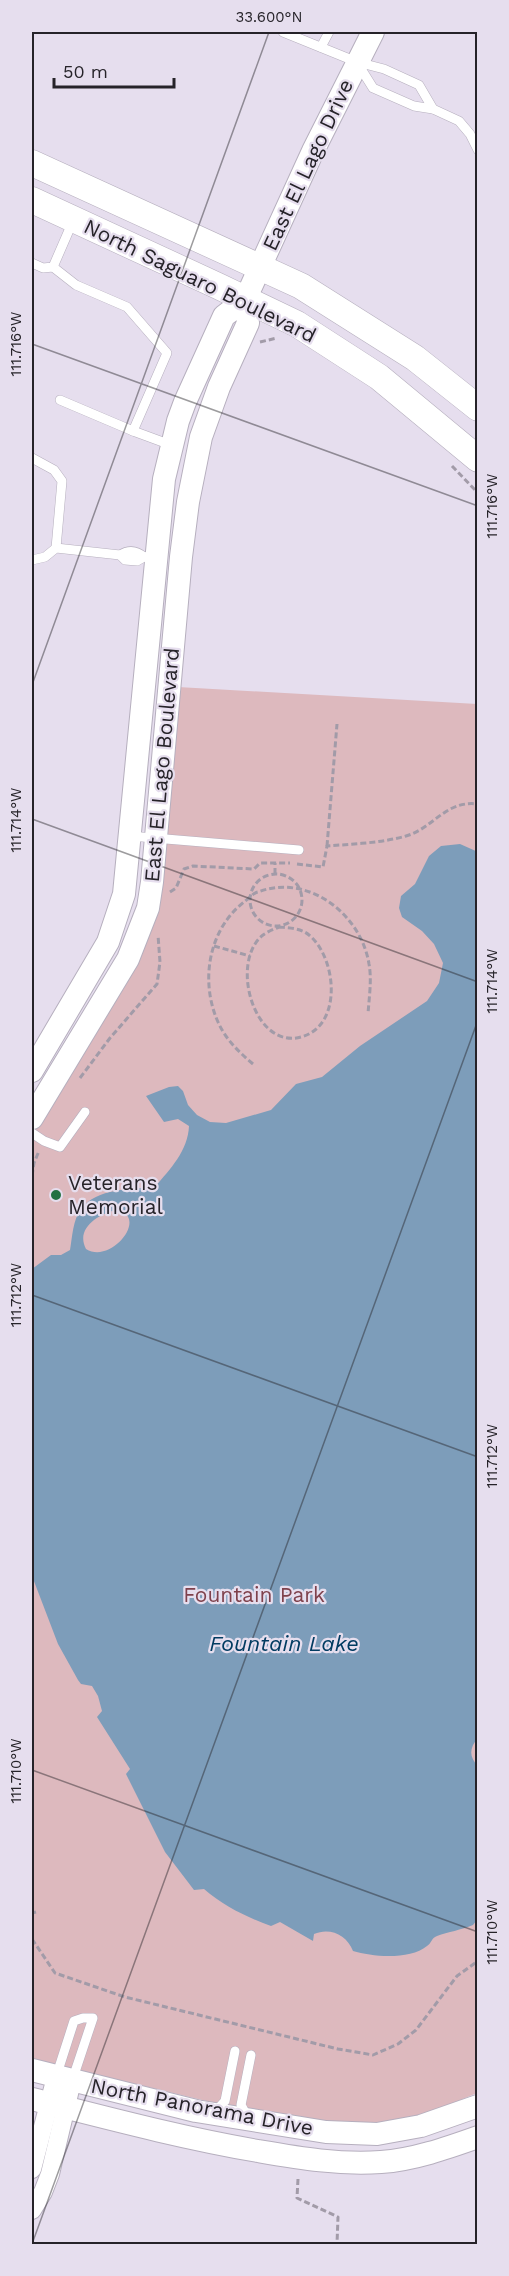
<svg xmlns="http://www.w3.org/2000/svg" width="509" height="2276" viewBox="0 0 509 2276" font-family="'Work Sans',sans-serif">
<rect width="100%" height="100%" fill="#e6deee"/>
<path fill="#ddb9be" d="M178 687 477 704V2093L429 2113 364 2125 291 2118 252 2112 32 2059V1131L146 939Z"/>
<path fill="#7d9dba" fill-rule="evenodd" d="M460 844 478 852V1738C469 1748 469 1757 478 1766L477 1920 473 1925C461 1930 448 1932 437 1936 431 1938 432 1943 427 1946 410 1960 373 1957 353 1951 347 1935 330 1927 314 1934L313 1941 280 1922 271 1926C246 1917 224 1906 204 1889L194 1890 165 1852 126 1774 130 1769 97 1717 102 1711 98 1696 92 1686 81 1684 78 1680 58 1644 32 1576V1269L51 1255H61L70 1250C72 1238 73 1219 81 1209 97 1188 131 1189 155 1187 170 1169 188 1151 189 1126L178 1119 164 1122 146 1096 169 1087 178 1086 183 1091 188 1105 197 1115 210 1122 226 1123 271 1110 296 1084 322 1077 360 1046 427 1001 439 983 443 963 434 944 422 931 402 917 399 908 401 896 415 884 429 856 441 846ZM116 1210C150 1215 112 1265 86 1249 75 1228 99 1214 116 1210Z"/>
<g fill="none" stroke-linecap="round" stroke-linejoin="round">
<defs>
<g id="service">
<path d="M283 32 357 62 384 69 419 85 433 109"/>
<path d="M321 47 329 32"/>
<path d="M358 64 373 88 414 106 433 109 459 121 470 134 478 150"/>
<path d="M32 263 43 268 53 267 73 221"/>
<path d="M53 267 76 285 127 307 167 353 133 431 171 445"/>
<path d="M60 400 133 431"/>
<path d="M32 458 54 470 62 481 56 548"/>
<path d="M144 557C136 550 128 550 120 555L125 560 137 561 144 557 156 555"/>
<path d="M32 560 45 557 56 548 120 555"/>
<path d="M130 836 299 850"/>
<path d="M32 1133 44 1141 60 1147 85 1112"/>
<path d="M56 2077 74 2021 83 2018H93L72 2081"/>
<path d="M215 2112 225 2101 235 2051"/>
<path d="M248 2118 241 2105 251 2055"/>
</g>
<g id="minor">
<path d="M32 2169 56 2077"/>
<path d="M32 2210 43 2192 50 2174 72 2081"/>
</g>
<g id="tertiary">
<path d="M32 1071 108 942 124 894 164 479 178 421 185 402 224 316 245 300 313 151 373 32"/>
<path d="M32 1118 128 959 148 908 152 882 181 557 188 502 201 437 219 387 248 323 245 300"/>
<path d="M32 2070 196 2111 326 2132 377 2134 421 2126 478 2106"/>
<path d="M32 2099C107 2118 182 2138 258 2151 299 2158 339 2165 381 2162 413 2160 447 2148 478 2137"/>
</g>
<g id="secondary">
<path d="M32 163 301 286 415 358 478 408"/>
<path d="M32 200 218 286 297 324 379 377 478 459"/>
</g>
</defs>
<use href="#service" stroke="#b6afbe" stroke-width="10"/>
<use href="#minor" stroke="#b6afbe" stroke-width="20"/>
<use href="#tertiary" stroke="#b6afbe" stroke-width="24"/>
<use href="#secondary" stroke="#b6afbe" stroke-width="27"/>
<g stroke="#a29ba8" stroke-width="3" stroke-dasharray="6 3" stroke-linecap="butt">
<path d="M260 342 277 338"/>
<path d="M452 466 478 493"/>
<path d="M327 846 337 724"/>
<path d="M297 864 323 867 327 846C353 844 381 843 406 836 434 828 445 800 478 804"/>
<path d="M275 874V863"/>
<circle cx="276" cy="900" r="26"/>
<path d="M170 892 176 888 184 869 193 866 254 869 260 863H290"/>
<path d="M279 927C289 928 301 928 309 935 337 958 343 1026 301 1037 254 1050 229 962 263 935 267 932 274 929 279 927Z"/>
<path d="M214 946 250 956"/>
<path d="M253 1064C239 1052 226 1040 218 1022 200 982 208 930 244 902 248 899 253 893 258 892 308 873 361 914 369 964 372 980 369 998 368 1014"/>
<path d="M80 1078 110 1038 157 984 160 962 158 935"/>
<path d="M32 1176 34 1163 39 1151"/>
<path d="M32 1913 36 1912"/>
<path d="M32 1939 55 1973 125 1997 338 2049 373 2055 398 2044 416 2030 457 1976 478 1961"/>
<path d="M298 2179 297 2198 338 2217 337 2244"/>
</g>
<use href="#service" stroke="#fff" stroke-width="9"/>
<use href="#minor" stroke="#fff" stroke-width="18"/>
<use href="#tertiary" stroke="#fff" stroke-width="22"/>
<use href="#secondary" stroke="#fff" stroke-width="26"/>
</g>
<path fill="none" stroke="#262329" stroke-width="1.5" stroke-opacity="0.45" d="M32 344 478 506M32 685 269 32M32 819 478 982M32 1295 478 1457M32 1770 478 1932M32 2244 478 1020"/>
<circle fill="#227141" stroke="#e6deee" stroke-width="2" cx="56" cy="1195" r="6"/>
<g text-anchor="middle" stroke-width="4.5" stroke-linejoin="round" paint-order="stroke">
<g font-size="21" fill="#262329" stroke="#e6deee">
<text transform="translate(308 165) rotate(-65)" y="7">East El Lago Drive</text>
<text transform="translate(200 281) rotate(26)" y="7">North Saguaro Boulevard</text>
<text transform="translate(162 765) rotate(-85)" y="7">East El Lago Boulevard</text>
<text transform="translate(202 2107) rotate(11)" y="7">North Panorama Drive</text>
</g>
<g font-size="21" fill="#262329" stroke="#e6deee" text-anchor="start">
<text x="68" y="1190">Veterans<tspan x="68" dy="24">Memorial</tspan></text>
</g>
<g font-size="21" fill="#7f414c" stroke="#e6deee">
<text x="254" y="1602">Fountain Park</text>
</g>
<g font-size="22" font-style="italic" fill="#013b61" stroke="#e6deee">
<text x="284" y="1651">Fountain Lake</text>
</g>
</g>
<rect width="509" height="2276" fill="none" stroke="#e6deee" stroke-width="66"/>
<path d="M54 78v9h120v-9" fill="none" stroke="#262329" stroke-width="3"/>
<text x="63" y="78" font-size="18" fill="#262329" stroke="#e6deee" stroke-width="4.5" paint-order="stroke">50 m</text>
<rect x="33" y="33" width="443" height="2210" fill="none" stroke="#262329" stroke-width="2"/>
<g font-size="15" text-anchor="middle" fill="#262329">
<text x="269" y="22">33.600°N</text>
<text transform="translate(16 344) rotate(-90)" y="5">111.716°W</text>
<text transform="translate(492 506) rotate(-90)" y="5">111.716°W</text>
<text transform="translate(16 820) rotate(-90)" y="5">111.714°W</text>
<text transform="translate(492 981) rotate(-90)" y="5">111.714°W</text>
<text transform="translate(16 1295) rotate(-90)" y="5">111.712°W</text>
<text transform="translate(492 1456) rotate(-90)" y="5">111.712°W</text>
<text transform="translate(16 1771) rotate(-90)" y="5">111.710°W</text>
<text transform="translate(492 1932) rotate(-90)" y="5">111.710°W</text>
</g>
</svg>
